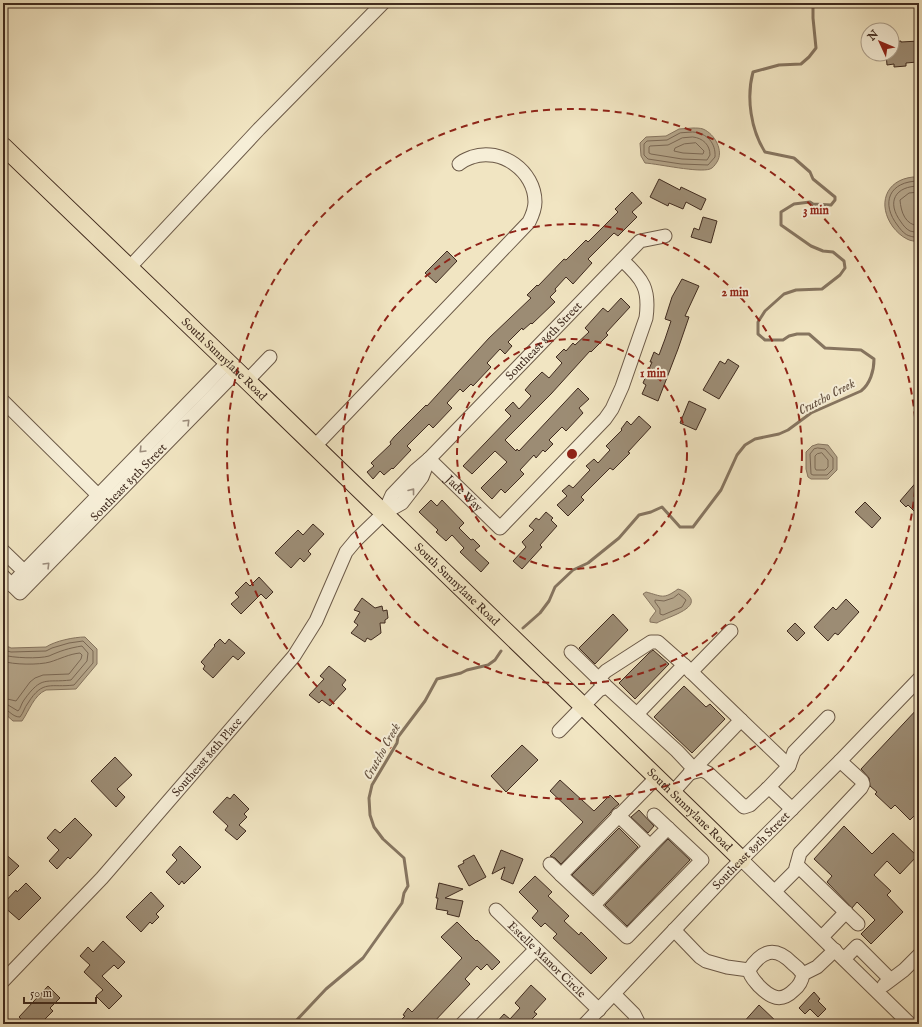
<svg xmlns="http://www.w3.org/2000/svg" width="922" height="1027" viewBox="0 0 922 1027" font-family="'IM FELL English',serif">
<rect width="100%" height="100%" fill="#f1e5c2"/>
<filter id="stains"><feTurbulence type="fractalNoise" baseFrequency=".005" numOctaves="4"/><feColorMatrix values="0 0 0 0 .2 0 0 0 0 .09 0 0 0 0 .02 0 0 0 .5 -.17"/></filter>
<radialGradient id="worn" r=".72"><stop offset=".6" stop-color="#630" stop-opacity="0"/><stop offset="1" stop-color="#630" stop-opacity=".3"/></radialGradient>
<g fill="#b5a68b" stroke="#867560">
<path d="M693 128C696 128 700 128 703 129 715 134 724 151 717 162 715 165 713 168 710 169 699 173 659 164 645 163L641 156 640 143 646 137 666 136 679 129Z"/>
<path d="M913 177H919V242C915 241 910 241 907 239 901 236 897 232 893 227 877 205 885 180 913 177Z"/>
<path d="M818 444 828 445 837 457V470L828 479H811L808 477 806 469V452L812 446Z"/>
<path d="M678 589C682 590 686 592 689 596 701 609 664 618 657 623L650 622V619L656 611 643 594 646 592C662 596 663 600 678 589Z"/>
<path d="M85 637 97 649V664L76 689 46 690C34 695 29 711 22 721H13L3 712V646L9 647 11 648 46 647C55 641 74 637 85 637Z"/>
</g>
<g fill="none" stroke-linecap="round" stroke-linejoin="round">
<g stroke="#7a6855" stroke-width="1">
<path d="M693 132C707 133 716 143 715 157L708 165 681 164 648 159 644 155V144L647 141 667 140 680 133Z"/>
<path d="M693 137C703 138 710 145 710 155L707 160 682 159 651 154 649 153V147L650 146 668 145 682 138Z"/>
<path d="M696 143 704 151 703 154 683 153 674 151 675 148 684 144Z"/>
<path d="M919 181C889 181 880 203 898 226 901 230 905 235 910 236 912 237 916 237 919 238"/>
<path d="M919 186C895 186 886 202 901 222 903 225 906 229 910 231 913 232 916 232 919 233"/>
<path d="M919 192 909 193 900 200C901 212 905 225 919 226"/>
<path d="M818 448 825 449 833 458V469L827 475H813L811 474 810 454 814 449Z"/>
<path d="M822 453 828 460V467L825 470H816L815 468V456L817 454Z"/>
<path d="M679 594 686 600 682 607 663 615 660 614V609L655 602V600L664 601 673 598Z"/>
<path d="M3 650 11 652 46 651 52 648 69 643 83 641 93 651V663L74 685C51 688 43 679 28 703 24 708 24 712 20 717 12 717 10 710 3 709"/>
<path d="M3 655C13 658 39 659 49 656 60 651 69 648 82 646L88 653 87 661 71 680C45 683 42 675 24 700 21 704 21 708 18 711L8 705 3 704"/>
<path d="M3 661C12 665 40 665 50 662 60 659 69 654 80 653L82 655 81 659 69 674 43 675 35 678 30 682 16 701 3 698"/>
</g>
<g stroke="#867560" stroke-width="3">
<path d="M523 628 540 613 549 601 555 587 573 570 588 563 619 538 639 515 651 512 662 507 680 527H693L721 490 737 455 745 445 755 439 779 434 788 430 811 413 861 391C870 384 874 371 874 359L861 350 825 348 809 334H797L789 336 783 340H765L758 334V322L765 311 784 294 796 290 822 289 840 275 845 268 844 261 833 252 823 251 811 246 781 225V212L794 204 810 202 813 204 831 205 835 200V197L813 179 810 172 794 158 765 152C751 130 746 98 753 72L779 65 801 64 809 57 816 48 813 18V3"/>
<path d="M293 1024 326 989 363 958 402 903 404 893 408 886 404 858 383 839 374 827 370 815 369 798 372 785 397 743 398 737 425 701 437 679 461 673 467 670 488 665 495 660 501 651"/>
</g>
</g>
<g fill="#9c8c74" stroke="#402b1f">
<path d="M901 41V42L919 41V59H917V62L906 63V66L894 67V64L887 65 886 54H892V42Z"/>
<path d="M659 179 680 190 681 187 706 199 701 210 686 202 683 209 669 203 668 206 650 197Z"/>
<path d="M632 192 642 203 632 212 637 217 618 236 614 233 588 259 592 263 573 284 566 277 555 289 556 291 550 297 555 302 532 324 531 323 523 330 522 328 508 342 512 346 505 354 500 349 487 363 491 367 473 386 471 384 463 392 460 389 447 403 452 408 433 428 429 424 407 446 411 450 393 469 392 468 384 475 380 471 373 479 367 472 374 466 371 463 391 444 390 442 394 437 426 405 427 406 489 338 531 298 527 295 537 285 538 286 564 259 566 260 586 240 588 242 618 212 615 209Z"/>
<path d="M703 217 717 221 711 243 691 237 694 228 699 230Z"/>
<path d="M447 251 457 261 436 283 425 273Z"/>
<path d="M682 279 699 286 685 316 689 317 678 349 658 401 642 394 646 385 643 383 652 362H650L654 352 659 355 665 339 671 321 665 319 672 297Z"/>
<path d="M621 298 630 307 606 333 608 335 591 352 590 351 551 394 505 440 516 451 517 449 519 451 578 388 589 399 579 408 583 413 566 431 562 427 549 440 553 444 545 452 543 450 536 458 534 455 520 470 524 474 505 493 501 489 492 499 481 488 507 462 495 451 472 474 463 466 511 416 505 410 513 402 519 409 531 396 525 390 531 383 542 372 549 378 562 363 556 357 564 349 566 351 573 343 575 345 589 332 585 328 603 308 608 312Z"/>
<path d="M728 359 739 366 719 399 703 390 720 361 725 364Z"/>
<path d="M689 401 706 409 696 430 680 423Z"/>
<path d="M639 416 651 427 628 452 630 453 613 470 610 468 581 497 584 500 568 516 557 505 567 496 562 491 569 485 573 488 590 470 586 466 594 459 598 463 610 450 606 446 622 430 621 429 627 421 631 425Z"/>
<path d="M919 479V516L908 505 906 507 900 501Z"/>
<path d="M431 500 437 506 442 500 464 523 459 528 471 540 473 539 480 546 475 550 489 563 481 572 460 552 464 548 452 535 446 541 436 532 438 530 419 512Z"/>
<path d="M865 502 881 518 872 528 855 512Z"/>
<path d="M546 512 553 518 551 520 557 526 540 545 542 547 522 569 513 561 526 547 522 542 534 530 529 526 536 518 539 520Z"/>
<path d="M313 524 324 534 308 551 311 554 304 562 300 558 291 568 275 553 298 530 303 535Z"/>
<path d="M259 577 273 592 266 599 261 594 241 614 231 604 239 597 235 593 246 582 250 586Z"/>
<path d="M362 598 375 608 382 606 383 611 387 610 388 618 385 620V623H380L381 633 371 640 367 638 365 642 351 633 358 625 354 622 360 612 354 610Z"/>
<path d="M846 599 859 612 838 635 835 633 828 641 814 627 833 607 836 610Z"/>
<path d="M613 614 628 630 595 664 579 648Z"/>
<path d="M795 623 805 633 797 641 787 631Z"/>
<path d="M220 639 225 644 229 639 245 653 238 660 233 656 213 678 203 669 205 666 201 662 215 646 214 645Z"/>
<path d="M653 650 669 664 635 699 619 683 649 653Z"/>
<path d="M329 666 346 680 342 685 346 689 330 706 322 700 319 703 309 695 324 679 320 676Z"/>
<path d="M684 686 706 707 710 704 725 719 692 753 654 717Z"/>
<path d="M919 707V811L910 820 895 805 891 809 875 794 877 792 870 786 869 778 861 769Z"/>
<path d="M522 745 538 760 506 792 491 776Z"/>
<path d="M115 757 132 775 117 789 125 797 116 807 91 781Z"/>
<path d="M560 780 594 811 610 795 619 804 613 809 610 813 561 864 555 858 550 856 583 822 550 791Z"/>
<path d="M234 794 249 809 244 814 247 817 239 825 246 831 237 840 225 830 228 826 213 812 227 797 230 799Z"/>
<path d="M639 810 654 826 648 833 631 817Z"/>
<path d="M75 818 92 835 70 859 68 857 57 869 49 861 59 850 47 838 55 829 60 833Z"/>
<path d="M844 826 872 854 893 833 917 856 900 874 887 861 874 875 891 891 887 895 903 912 871 944 861 934 875 920 857 902 852 908 827 882 832 876 814 859Z"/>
<path d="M619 828 638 847 593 894 572 875Z"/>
<path d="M668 839 690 860 627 926 605 905Z"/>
<path d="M180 846 201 867 184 884 182 881 179 885 166 872 177 860 172 855Z"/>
<path d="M501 850 523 859 513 884 501 879 505 867 492 874Z"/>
<path d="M3 852 19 866 9 876 3 871Z"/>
<path d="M474 855 486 877 469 886 458 866 464 863 463 861Z"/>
<path d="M535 876 552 892 548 896 569 916 564 921 579 935 581 932 607 958 591 974 553 938 557 934 545 923 541 927 532 918 538 911 519 892Z"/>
<path d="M26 883 41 898 19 920 3 906V904L16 890 17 892Z"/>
<path d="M439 883 463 889 445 898 463 901 459 917 447 914 448 911 436 909 438 898H436Z"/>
<path d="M151 892 164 906 156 914 159 917 152 924 150 922 141 932 126 917Z"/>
<path d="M457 922 476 941 477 940 500 962 492 970 487 964 481 970 477 966 465 979 470 984 432 1024H397L405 1016 403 1015 408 1008 412 1012 462 958 441 937Z"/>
<path d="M103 941 125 962 118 969 114 965 102 976 122 996 109 1009 96 996 103 990 84 972 90 965 80 956 88 947 93 952Z"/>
<path d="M531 985 546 999 534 1012 537 1014 527 1024H495L504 1014 510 1019 520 1008 515 1003Z"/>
<path d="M48 986 60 998 50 1008 53 1011 40 1024H26L19 1017Z"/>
<path d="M814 992 820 999 818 1001 826 1009 818 1017 810 1009 805 1014 799 1008Z"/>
<path d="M759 1005 779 1024H742Z"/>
</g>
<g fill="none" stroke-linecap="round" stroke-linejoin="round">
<defs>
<g id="minor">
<path d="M129 268 259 129 383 3"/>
<path d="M247 381 270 357"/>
<path d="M3 401 104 501"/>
<path d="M315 446 529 222C532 216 535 210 535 202 535 171 501 147 472 157 467 159 463 160 459 164"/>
<path id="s1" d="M429 459 500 528 605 419 612 409 622 387 646 318C650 289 643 279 622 260"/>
<path id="s2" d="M384 513 392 495 415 471 429 459 640 241 665 236"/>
<path d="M3 551 30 577"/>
<path id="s3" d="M3 576 20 593 237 371"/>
<path d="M11 585 228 362"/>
<path d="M571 652 605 685"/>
<path d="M691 672 731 631"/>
<path d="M598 679 606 671 651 642H658L684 665"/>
<path d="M637 714 684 665 741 720"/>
<path d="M559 731 599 690 607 687 677 751 693 768 690 773 673 792"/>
<path d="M789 766 794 752 828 717"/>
<path d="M690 773 741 720 789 766 767 789"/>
<path d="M690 773 702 770 708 773 744 807 750 805 767 789 772 790 792 809"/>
<path d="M650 846 668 828"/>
<path d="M742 860 910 1024"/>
<path d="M550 864 561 875 657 777"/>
<path d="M797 865 858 924"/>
<path d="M561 875 627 937 702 860 654 815"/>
<path d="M775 891 795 871 800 853 861 788 863 784 862 781 840 761"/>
<path d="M594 905 650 846 618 815"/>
<path id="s4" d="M496 910 599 1010"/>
<path d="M674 930 700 957 706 961 727 967 749 970C762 950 775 946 792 963 796 966 800 970 803 974 802 981 799 986 794 990 781 1003 771 998 759 986 755 981 750 977 749 970"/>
<path d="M822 937 846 912"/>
<path d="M844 959 857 946 890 979"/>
<path d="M803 974 817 967 835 950"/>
<path id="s5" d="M3 981 102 878 294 656 316 621 346 552 356 540 384 513 402 503 422 477 429 459"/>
<path d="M884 985 904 970 919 955"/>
<path d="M614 994 634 1014 639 1024"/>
<path d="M462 1024 536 949"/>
<path id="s6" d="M585 1024 730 871 840 761 919 679"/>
</g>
<g id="major">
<path id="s7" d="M3 146 237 371 742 860"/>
</g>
</defs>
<use href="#minor" stroke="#6c5a48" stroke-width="15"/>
<use href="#major" stroke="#402b1f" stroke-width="19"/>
<use href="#minor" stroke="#f6eed7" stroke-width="13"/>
<use href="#major" stroke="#f1e5c2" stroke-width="17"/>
</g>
<defs><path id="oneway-chevron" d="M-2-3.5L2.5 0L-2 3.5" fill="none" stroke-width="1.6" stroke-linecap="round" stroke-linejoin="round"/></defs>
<g stroke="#9b8c7b">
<use href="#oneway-chevron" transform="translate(187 422) rotate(-45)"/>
<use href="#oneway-chevron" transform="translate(142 450) rotate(134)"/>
<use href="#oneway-chevron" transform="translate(412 491) rotate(-52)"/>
<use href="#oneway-chevron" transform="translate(47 565) rotate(-45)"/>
</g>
<g fill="none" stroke="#8f2418" stroke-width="2" stroke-dasharray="7 5">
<circle cx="572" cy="454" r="115"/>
<circle cx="572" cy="454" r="230"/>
<circle cx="572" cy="454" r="345"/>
</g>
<g text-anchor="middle" stroke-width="4" stroke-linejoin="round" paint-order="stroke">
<g font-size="12" fill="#402b1f" stroke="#f6eed7">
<text dy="4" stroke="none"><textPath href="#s2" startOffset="236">Southeast 86th Street</textPath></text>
<text dy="4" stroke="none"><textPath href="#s7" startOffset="307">South Sunnylane Road</textPath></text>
<text dy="4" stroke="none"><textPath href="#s3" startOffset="179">Southeast 85th Street</textPath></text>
<text dy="4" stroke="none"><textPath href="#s1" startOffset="49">Jade Way</textPath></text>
<text dy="4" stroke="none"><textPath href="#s7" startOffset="631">South Sunnylane Road</textPath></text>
<text dy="4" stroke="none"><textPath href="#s5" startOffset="303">Southeast 86th Place</textPath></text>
<text dy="4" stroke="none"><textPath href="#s7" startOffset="955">South Sunnylane Road</textPath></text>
<text dy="4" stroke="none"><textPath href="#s6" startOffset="240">Southeast 89th Street</textPath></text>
<text dy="4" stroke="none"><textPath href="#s4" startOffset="71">Estelle Manor Circle</textPath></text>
</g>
<g font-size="13" font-style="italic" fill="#63503f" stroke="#f6eed7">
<text transform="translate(826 396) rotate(-28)" y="5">Crutcho Creek</text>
<text transform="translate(381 751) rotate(-61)" y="5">Crutcho Creek</text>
</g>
</g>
<circle cx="572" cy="454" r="6" fill="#8f2418" stroke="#f6eed7" stroke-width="2"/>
<g font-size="12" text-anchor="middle" font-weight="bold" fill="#8f2418" stroke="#f6eed7" stroke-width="4" stroke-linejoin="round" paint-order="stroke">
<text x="816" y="214">3 min</text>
<text x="735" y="296">2 min</text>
<text x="653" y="377">1 min</text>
</g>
<rect width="922" height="1027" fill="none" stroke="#f1e5c2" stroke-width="16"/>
<rect x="4" y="4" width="914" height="1019" fill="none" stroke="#402b1f" stroke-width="2"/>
<rect x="8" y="8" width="906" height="1011" fill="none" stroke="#402b1f"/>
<g transform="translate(880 42) rotate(314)"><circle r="19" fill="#f6eed7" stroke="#ada08d"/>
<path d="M0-3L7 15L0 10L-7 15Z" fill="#8f2418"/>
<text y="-6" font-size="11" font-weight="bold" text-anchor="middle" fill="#402b1f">N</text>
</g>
<path d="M24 997v6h72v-6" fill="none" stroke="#402b1f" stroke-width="2"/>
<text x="30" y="997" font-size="12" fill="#402b1f" stroke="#f6eed7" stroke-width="3" paint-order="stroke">50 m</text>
<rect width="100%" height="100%" filter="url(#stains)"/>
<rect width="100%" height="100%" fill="url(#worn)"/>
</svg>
